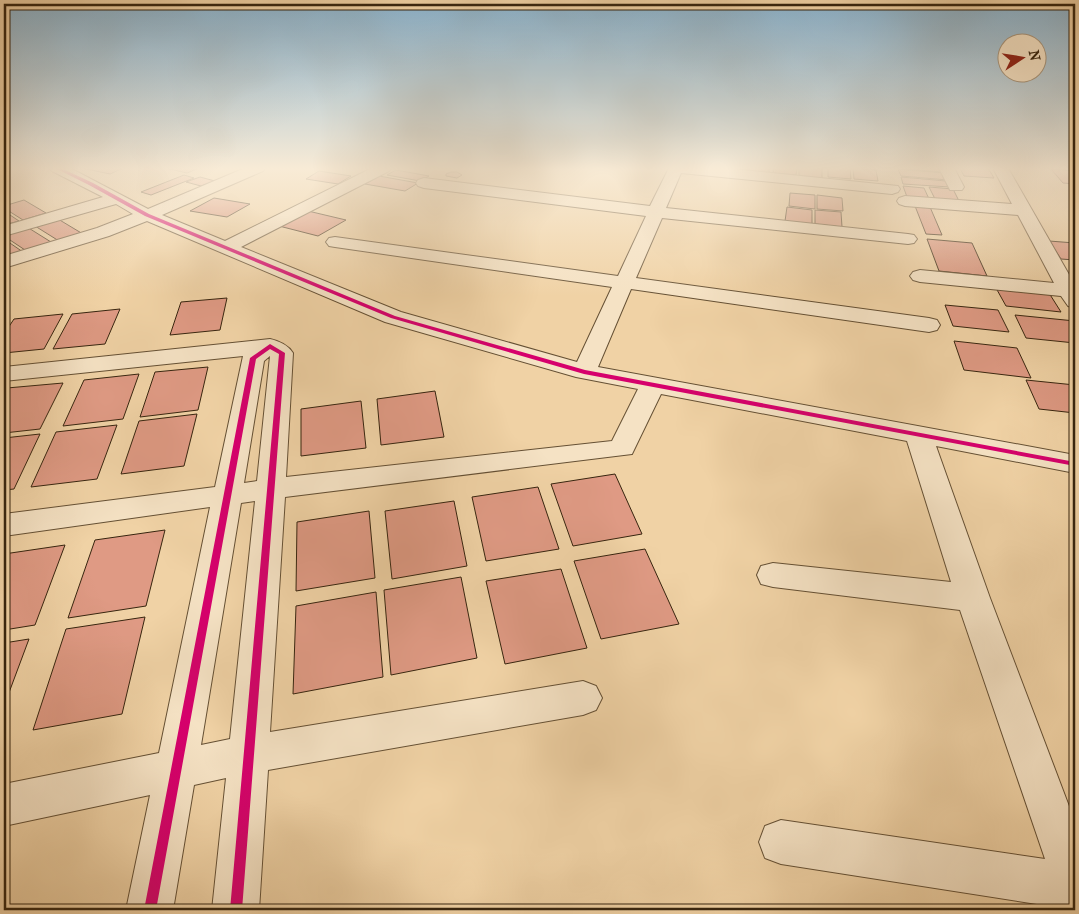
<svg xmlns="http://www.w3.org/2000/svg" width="1079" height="914" viewBox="0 0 1079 914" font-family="'IM FELL French Canon',serif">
<rect width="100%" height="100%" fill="#f0d2a5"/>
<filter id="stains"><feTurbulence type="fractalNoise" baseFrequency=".004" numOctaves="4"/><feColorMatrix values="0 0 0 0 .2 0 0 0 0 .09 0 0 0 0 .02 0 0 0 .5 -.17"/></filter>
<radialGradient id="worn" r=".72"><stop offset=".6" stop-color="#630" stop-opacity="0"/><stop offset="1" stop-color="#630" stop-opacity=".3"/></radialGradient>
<g fill="#df9a84" stroke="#37250f">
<path d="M82 168H123L110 174Z"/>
<path d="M166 168H199L187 173Z"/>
<path d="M746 168H769V173L746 170Z"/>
<path d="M774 168H797L796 175 773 173Z"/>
<path d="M799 168H822V178L799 176Z"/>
<path d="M828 168H850L851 179 828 177Z"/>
<path d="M853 168 876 170 878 181 854 179Z"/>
<path d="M939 168 941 172 892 168Z"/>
<path d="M960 168H988L994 178 964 176Z"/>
<path d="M898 169 945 173 948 180 901 176Z"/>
<path d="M1051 169 1075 171V184L1063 183Z"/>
<path d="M396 170 429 176 420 181 387 175Z"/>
<path d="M319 171 351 176 338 184 306 179Z"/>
<path d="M451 172H457L462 175 457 178 446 176V174Z"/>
<path d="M184 175 194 178 151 195 141 192Z"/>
<path d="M379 176 418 183 405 191 365 184Z"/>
<path d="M200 177 215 181 201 186 186 182Z"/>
<path d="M901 177 946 181 950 187 903 184Z"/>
<path d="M903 186 924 188 929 199 907 197Z"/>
<path d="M929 187 953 189 960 203 936 201Z"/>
<path d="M790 193 815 195V209L789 206Z"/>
<path d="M817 195 842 198 843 211 817 209Z"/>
<path d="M214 198 250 204 227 217 190 211Z"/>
<path d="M24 200 46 213 23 220 4 208V206Z"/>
<path d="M915 206 930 207 942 235 926 234Z"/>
<path d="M787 207 812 210V224L785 221Z"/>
<path d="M815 210 841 212 842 227 815 224Z"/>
<path d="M4 211 19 221 4 225Z"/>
<path d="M308 211 346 220 318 236 279 226Z"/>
<path d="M58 219 83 234 59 241 35 226Z"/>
<path d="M27 227 51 242 25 250 4 236Z"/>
<path d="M4 239 23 252 4 258Z"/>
<path d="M927 239 972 243 987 276 939 271Z"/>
<path d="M1049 241 1075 243V260L1061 259Z"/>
<path d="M996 288 1049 293 1061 312 1006 306Z"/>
<path d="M227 298 220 330 170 335 181 302Z"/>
<path d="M945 305 998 310 1009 332 953 326Z"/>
<path d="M120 309 105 344 53 349 72 314Z"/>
<path d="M63 314 44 349 4 353V334L14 319Z"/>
<path d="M1015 315 1075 321V343L1026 338Z"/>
<path d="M954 341 1017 348 1031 378 964 370Z"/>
<path d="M208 367 198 410 140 417 155 372Z"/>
<path d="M139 374 123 419 63 426 84 380Z"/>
<path d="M1026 380 1075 385V413L1039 409Z"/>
<path d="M63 383 40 429 4 433V393L7 388Z"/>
<path d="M435 391 444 437 381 445 377 399Z"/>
<path d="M361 401 366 448 301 456V409Z"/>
<path d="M197 414 184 466 121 474 139 421Z"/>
<path d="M117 425 97 479 31 487 56 432Z"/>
<path d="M40 434 14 489 4 490V438Z"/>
<path d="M615 474 642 534 573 546 551 484Z"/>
<path d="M538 487 559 549 486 561 472 497Z"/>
<path d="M454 501 467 566 392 579 385 511Z"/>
<path d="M369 511 375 578 296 591 297 522Z"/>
<path d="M165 530 146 606 68 618 95 540Z"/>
<path d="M65 545 35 625 4 630V554Z"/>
<path d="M645 549 679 624 601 639 574 561Z"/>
<path d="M561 569 587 648 505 664 486 581Z"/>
<path d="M461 577 477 658 391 675 384 590Z"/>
<path d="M376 592 383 677 293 694 296 606Z"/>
<path d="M145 617 122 714 33 730 66 629Z"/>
<path d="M29 639 4 706V643Z"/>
</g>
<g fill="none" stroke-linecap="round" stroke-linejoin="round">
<defs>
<g id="street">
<path d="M50 168H70L148 209 245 168H265L263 171 162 215 225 241 372 168H391L389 171 241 247 401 312 577 362 612 287 335 247 329 246 326 242 329 238 335 237 618 276 646 216 424 188 418 186 416 183 418 180 424 178 650 206 668 170 667 168H723L898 186 900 189 898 192 892 194 681 173 666 208 908 234 914 235 917 239 914 243 908 244 662 218 636 278 929 318 937 320 940 325 937 330 929 332 631 289 598 367 1075 455V473L936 446 990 598 1075 822V910L781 864 765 858 759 842 765 826 781 820 1045 859 960 610 773 587 761 584 757 575 761 566 773 563 951 582 907 441 661 394 632 454 285 497 270 732 583 681 596 686 602 698 596 710 583 715 268 770 259 910H212L226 778 194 785 173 910H126L150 795 4 826V784L159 753 210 507 4 536V514L215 487 243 356 4 381V367L270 339C279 341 288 345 293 353L286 477 612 441 638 389 576 377 385 322 147 221 109 236 4 268V256L97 228 133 214 116 204 4 236V226L103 197 52 171ZM270 356 257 481 244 483 264 361ZM255 501 230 739 201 745 241 503Z"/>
<path d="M939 168H954L964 187 962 190H950Z"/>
<path d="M993 168H1008L1075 285V308L1068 306 1061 296 920 282 913 280 910 276 913 272 920 270 1054 283 1018 215 905 206 899 204 897 201 899 198 905 196 1012 204Z"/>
</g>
</defs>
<use href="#street" stroke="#655034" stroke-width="2"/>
<use href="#street" fill="#f5e2c4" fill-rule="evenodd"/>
<defs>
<g id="cycleway">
<path d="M55 168H61L93 183 149 214 395 316 585 370 1075 462V466L584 374 391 318 145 216 89 185Z"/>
<path d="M270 344 285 353 242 910H230L279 354 270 349 256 359 156 910H144L250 358Z"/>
</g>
</defs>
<use href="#cycleway" stroke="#f5e2c4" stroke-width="3"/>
<use href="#cycleway" fill="#d6006c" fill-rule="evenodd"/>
</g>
<linearGradient id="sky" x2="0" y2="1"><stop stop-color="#8ab5d2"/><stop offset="0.57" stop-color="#f8ebd6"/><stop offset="1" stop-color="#f8ebd6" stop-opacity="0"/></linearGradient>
<rect width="1079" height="296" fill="url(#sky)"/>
<rect width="1079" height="914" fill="none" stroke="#f0d2a5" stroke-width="20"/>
<rect x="5" y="5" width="1069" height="904" fill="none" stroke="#37250f" stroke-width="2.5"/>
<rect x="10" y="10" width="1059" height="894" fill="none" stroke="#37250f"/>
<g transform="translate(1022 58) rotate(78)"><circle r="24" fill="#f5e2c4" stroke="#a9967c"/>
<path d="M0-4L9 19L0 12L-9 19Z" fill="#8f2418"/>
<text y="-8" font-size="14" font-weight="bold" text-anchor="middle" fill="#37250f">N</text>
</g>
<rect width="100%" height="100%" filter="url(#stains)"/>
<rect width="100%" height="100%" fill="url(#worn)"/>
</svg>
